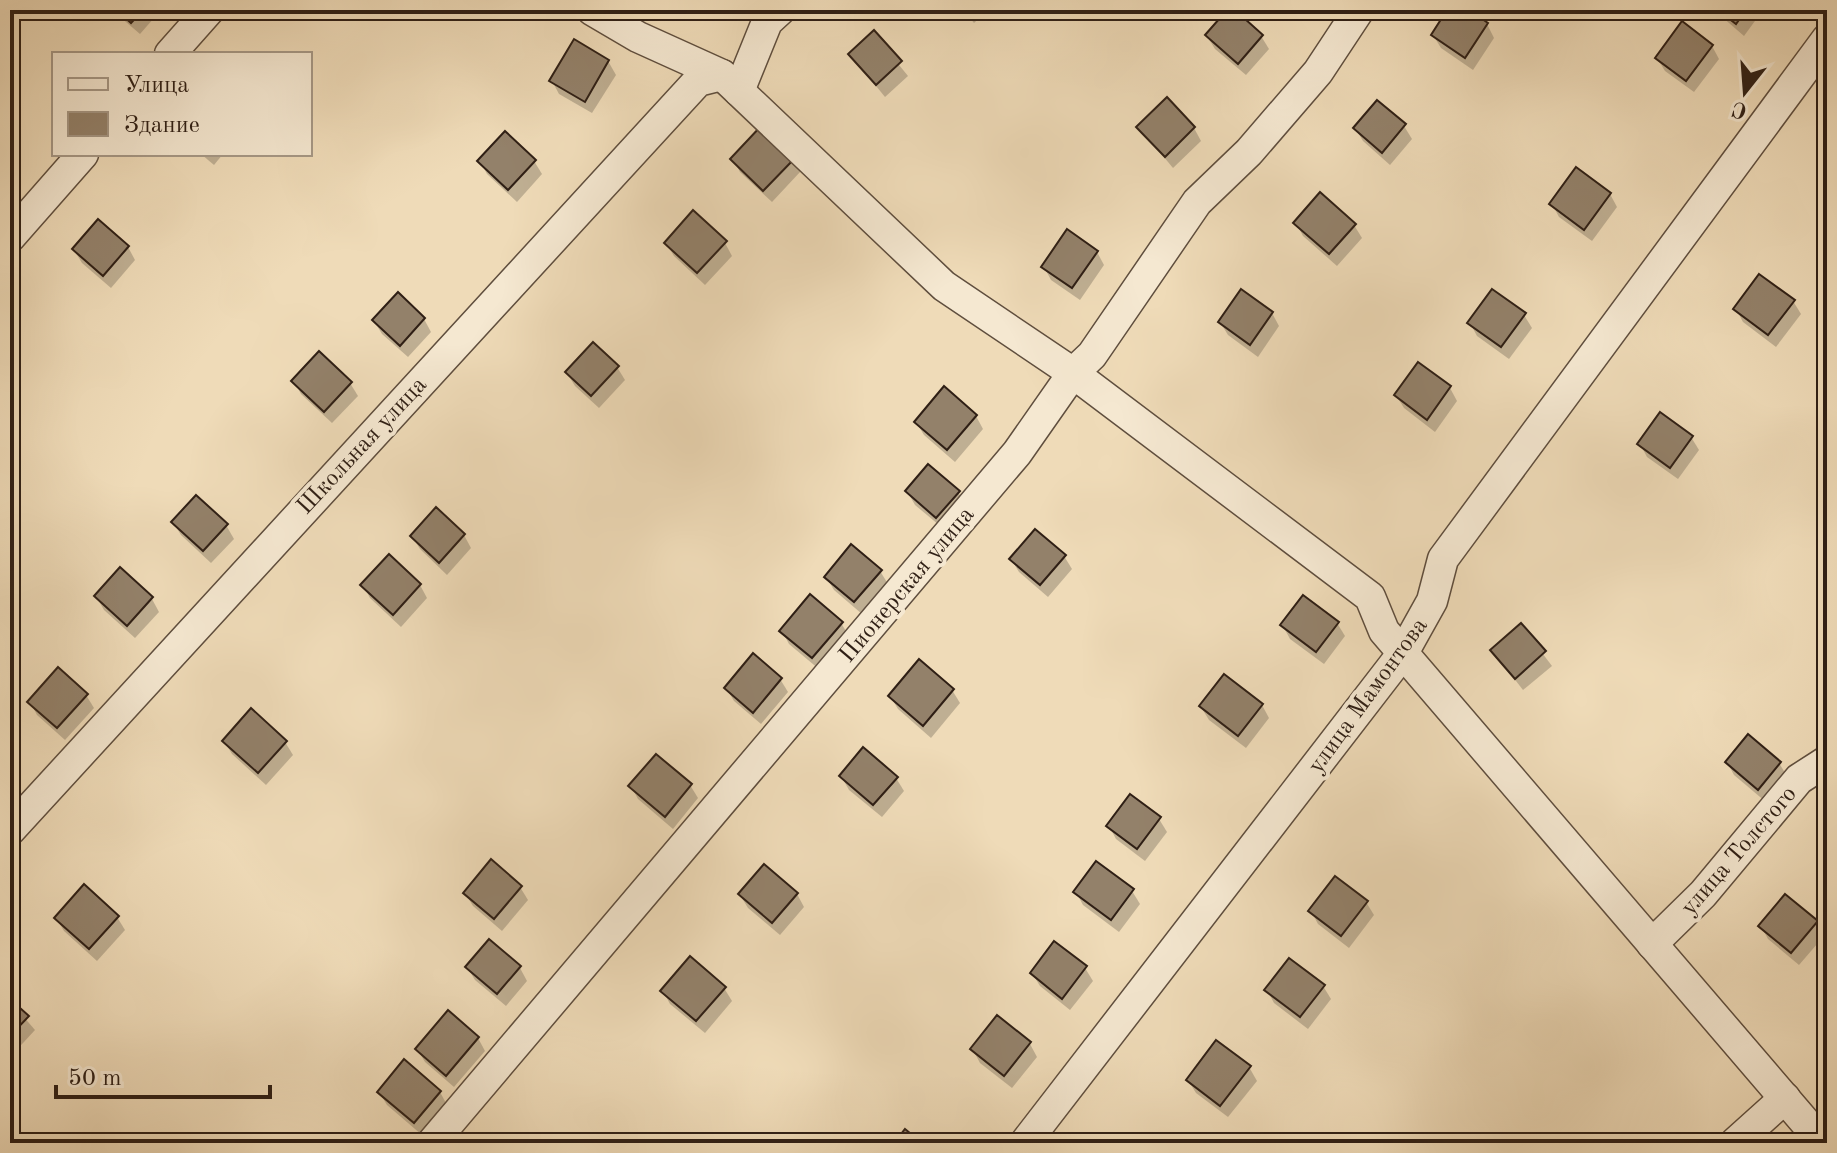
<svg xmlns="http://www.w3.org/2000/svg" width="1837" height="1153" viewBox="0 0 1837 1153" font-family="'Old Standard TT',serif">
<rect width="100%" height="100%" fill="#efdbb8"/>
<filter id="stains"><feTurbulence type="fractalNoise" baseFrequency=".0025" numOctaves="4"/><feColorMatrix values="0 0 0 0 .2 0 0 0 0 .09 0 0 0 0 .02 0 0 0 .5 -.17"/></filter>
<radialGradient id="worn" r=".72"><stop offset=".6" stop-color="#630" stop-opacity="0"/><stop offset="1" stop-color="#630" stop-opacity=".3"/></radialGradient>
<g fill="#0003">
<path d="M112 10H161L140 34Z"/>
<path d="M963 10H988L974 23Z"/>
<path d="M1230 10 1261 36 1269 49 1246 75 1215 49 1207 36Z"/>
<path d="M1449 10H1465L1487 24 1494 38 1473 70 1441 48 1433 35Z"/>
<path d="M1714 10H1763L1744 36Z"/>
<path d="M873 33 908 76 885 97 850 54Z"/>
<path d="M1712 46 1719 59 1694 92 1665 71 1657 58Z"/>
<path d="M608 61 616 75 592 113 559 94 552 81Z"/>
<path d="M1404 126 1412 139 1390 165 1363 141 1355 128Z"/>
<path d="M1139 127 1194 128 1201 141 1173 168Z"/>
<path d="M762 128 801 171 772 202 740 172 733 159Z"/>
<path d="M201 154H223L214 165Z"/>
<path d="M480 161H534L542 174 517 202 487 174Z"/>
<path d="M1610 194 1617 207 1592 241 1559 217 1552 204Z"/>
<path d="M1296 223 1354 225 1362 238 1337 266 1303 236Z"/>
<path d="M666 243H725L732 256 705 285 674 256Z"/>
<path d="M128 247 135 260 111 288 82 263 74 250Z"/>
<path d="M1097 252 1104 265 1080 300 1051 280 1044 267Z"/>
<path d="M1793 301 1801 314 1776 347 1743 322 1736 309Z"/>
<path d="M1272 313 1279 326 1258 357 1228 335 1220 322Z"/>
<path d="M1524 315 1532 328 1509 359 1477 336 1470 323Z"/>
<path d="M424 319 431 332 408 357 382 334 374 321Z"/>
<path d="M1418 365 1450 388 1457 401 1435 432 1404 408 1396 395Z"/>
<path d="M617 367 625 380 599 408 575 386 567 373Z"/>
<path d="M294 381 350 383 358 396 332 423 301 394Z"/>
<path d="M976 416 983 429 955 462 924 435 916 422Z"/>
<path d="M1691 437 1699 450 1678 479 1647 457 1640 444Z"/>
<path d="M907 491 958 492 966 505 945 530 915 505Z"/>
<path d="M173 522 226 525 234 539 211 563 181 535Z"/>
<path d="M464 535 471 548 447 575 420 549 412 536Z"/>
<path d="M1064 556 1072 569 1048 597 1019 572 1011 559Z"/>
<path d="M880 571 888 584 862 614 834 590 826 577Z"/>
<path d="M363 585H420L427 598 401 627 370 598Z"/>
<path d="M96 596 152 599 159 612 135 638 104 610Z"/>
<path d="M841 623 849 636 820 670 789 644 782 631Z"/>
<path d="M1337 623 1345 636 1324 664 1290 639 1283 626Z"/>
<path d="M1521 625 1552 666 1523 690 1492 650Z"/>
<path d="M780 679 788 692 761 724 734 701 726 688Z"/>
<path d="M952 690 960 703 931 738 898 709 890 696Z"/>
<path d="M86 695 94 708 65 740 37 715 30 702Z"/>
<path d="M1262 705 1269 718 1246 748 1209 720 1201 707Z"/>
<path d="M224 741 285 742 293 755 266 785 232 754Z"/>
<path d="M1727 762 1779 763 1787 776 1766 802 1734 775Z"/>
<path d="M841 776 896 778 904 791 882 817 849 790Z"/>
<path d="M690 785 698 798 673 829 638 799 631 786Z"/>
<path d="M1159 819 1167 832 1145 861 1116 839 1109 826Z"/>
<path d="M520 887 528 900 502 931 473 906 465 893Z"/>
<path d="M1132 891 1140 904 1119 932 1083 905 1076 892Z"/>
<path d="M797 894 804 907 780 935 748 908 740 895Z"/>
<path d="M1366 902 1374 915 1349 948 1318 924 1311 911Z"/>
<path d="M117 917 125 930 97 961 64 931 56 918Z"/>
<path d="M1816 923 1824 936 1799 965 1768 939 1761 926Z"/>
<path d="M489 942 520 968 527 981 506 1006 475 980 467 967Z"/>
<path d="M1085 968 1093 981 1070 1010 1040 986 1032 973Z"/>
<path d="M1323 986 1331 999 1308 1029 1274 1003 1267 990Z"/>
<path d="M724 988 732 1001 705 1033 670 1004 663 991Z"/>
<path d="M10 1001 35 1030 11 1056 10 1055Z"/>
<path d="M998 1018 1030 1044 1037 1057 1012 1088 980 1063 973 1050Z"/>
<path d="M478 1038 485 1051 454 1087 425 1062 417 1049Z"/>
<path d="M404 1062 440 1092 447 1105 422 1135 387 1105 379 1092Z"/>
<path d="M1249 1067 1257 1081 1228 1117 1196 1093 1188 1080Z"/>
</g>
<g fill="#93816a" stroke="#2f1f15" stroke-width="2">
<path d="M117 10H143L131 23Z"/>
<path d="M1227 10H1235L1263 35 1238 64 1205 35Z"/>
<path d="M1447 10H1469L1488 23 1465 58 1431 35Z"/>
<path d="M1718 10H1746L1736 24Z"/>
<path d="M1682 21 1713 45 1686 81 1655 58Z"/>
<path d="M874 30 902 61 876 85 848 54Z"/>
<path d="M574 39 609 60 585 102 549 81Z"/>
<path d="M1167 97 1195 127 1165 157 1136 127Z"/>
<path d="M1377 100 1406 124 1382 153 1353 128Z"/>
<path d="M762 125 796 157 763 191 730 159Z"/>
<path d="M505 131 536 160 508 190 477 161Z"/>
<path d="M1576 167 1611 193 1584 230 1549 204Z"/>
<path d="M1320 192 1356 224 1329 254 1293 223Z"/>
<path d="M693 210 727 241 697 273 664 243Z"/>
<path d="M98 219 129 246 103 276 72 249Z"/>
<path d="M1067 229 1098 251 1072 288 1041 267Z"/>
<path d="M1759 274 1795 300 1768 335 1733 309Z"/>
<path d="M1241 289 1273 312 1250 345 1218 322Z"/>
<path d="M1492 289 1526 313 1501 347 1467 323Z"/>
<path d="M398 292 425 318 400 346 372 320Z"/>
<path d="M593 342 619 366 591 396 565 372Z"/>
<path d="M319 351 352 382 324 412 291 381Z"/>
<path d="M1418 362 1451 386 1427 420 1394 395Z"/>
<path d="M944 386 977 415 947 450 914 422Z"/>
<path d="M1660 412 1693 436 1670 468 1637 444Z"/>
<path d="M928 464 960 491 936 518 905 491Z"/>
<path d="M196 495 228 524 203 551 171 522Z"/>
<path d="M436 507 465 534 439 563 410 536Z"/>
<path d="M1035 529 1066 555 1040 585 1009 559Z"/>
<path d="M851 544 882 570 854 602 824 577Z"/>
<path d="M389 554 421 584 393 615 360 585Z"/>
<path d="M120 567 153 597 127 626 94 596Z"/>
<path d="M810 594 843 622 812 658 779 631Z"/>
<path d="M1303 595 1339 622 1316 652 1280 625Z"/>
<path d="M1827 620V644L1818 641Z"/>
<path d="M1521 623 1546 651 1515 679 1490 650Z"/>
<path d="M753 653 782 678 753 713 724 688Z"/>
<path d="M919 659 954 689 923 726 888 696Z"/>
<path d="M58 667 88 694 57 728 27 702Z"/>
<path d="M1224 674 1263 704 1238 736 1199 706Z"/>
<path d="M251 708 287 741 258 773 222 741Z"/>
<path d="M1748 734 1781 762 1758 790 1725 762Z"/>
<path d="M863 747 898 777 873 805 839 776Z"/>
<path d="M656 754 692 784 665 817 628 786Z"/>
<path d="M1130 794 1161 817 1137 849 1106 826Z"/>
<path d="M491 859 522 886 494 919 463 893Z"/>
<path d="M1096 861 1134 889 1111 920 1073 892Z"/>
<path d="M764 864 798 893 772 923 738 894Z"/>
<path d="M1335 876 1368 901 1341 936 1308 911Z"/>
<path d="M84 884 119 916 89 949 54 918Z"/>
<path d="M1785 894 1818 921 1791 953 1758 926Z"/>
<path d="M489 939 521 966 497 994 465 967Z"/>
<path d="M1054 941 1087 966 1062 999 1030 973Z"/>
<path d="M690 956 726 987 696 1021 660 991Z"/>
<path d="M1289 958 1325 985 1300 1017 1264 990Z"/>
<path d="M10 999 29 1016 10 1036Z"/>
<path d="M448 1010 479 1037 446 1076 415 1049Z"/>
<path d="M997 1015 1031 1042 1004 1076 970 1049Z"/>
<path d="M1216 1040 1251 1066 1220 1106 1186 1080Z"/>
<path d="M404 1059 441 1091 414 1123 377 1092Z"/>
<path d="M905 1129 922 1143H894Z"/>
</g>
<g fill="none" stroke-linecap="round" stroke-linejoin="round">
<defs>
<g id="minor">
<path d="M592 10 638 37 722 75 944 286 1073 373 1370 597 1384 631 1823 1143"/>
<path d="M170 54 209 10"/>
<path d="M739 91 767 22 780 10"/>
<path d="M10 237 83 154"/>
<path d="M10 830 698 81 722 75"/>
<path d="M1652 944 1703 894 1799 779 1827 761"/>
<path d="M432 1143 1017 453 1073 373 1092 355 1197 202 1249 152 1318 72 1359 10"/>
<path d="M1025 1143 1403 653 1432 601 1443 559 1827 39"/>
<path d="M1735 1143 1785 1098"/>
</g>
</defs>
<use href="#minor" stroke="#5f4e3e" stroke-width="33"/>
<use href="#minor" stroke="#f5e8d1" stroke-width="30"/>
</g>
<g text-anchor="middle" stroke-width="8" stroke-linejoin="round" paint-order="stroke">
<g font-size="24" fill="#2f1f15" stroke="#f5e8d1">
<text transform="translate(361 445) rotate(-47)" y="8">Школьная улица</text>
<text transform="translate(906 584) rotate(-50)" y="8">Пионерская улица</text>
<text transform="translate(1367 695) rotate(-54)" y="8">улица Мамонтова</text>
<text transform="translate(1738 850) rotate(-49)" y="8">улица Толстого</text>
</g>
</g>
<rect width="1837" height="1153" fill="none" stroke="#efdbb8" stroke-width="40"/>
<rect x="12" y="12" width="1813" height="1129" fill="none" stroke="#2f1f15" stroke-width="4"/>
<rect x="20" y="20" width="1797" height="1113" fill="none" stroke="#2f1f15" stroke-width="2"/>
<rect x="52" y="52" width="260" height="104" fill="#f5e8d1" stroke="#a69886" stroke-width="2"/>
<rect x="68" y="78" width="40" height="12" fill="#f5e8d1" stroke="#a69886" stroke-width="2"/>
<text x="124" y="92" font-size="24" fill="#2f1f15">Улица</text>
<rect x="68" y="112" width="40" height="24" fill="#93816a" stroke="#a69886" stroke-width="2"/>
<text x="124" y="132" font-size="24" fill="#2f1f15">Здание</text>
<g transform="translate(1745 92) rotate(197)" stroke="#f5e8d1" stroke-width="6" paint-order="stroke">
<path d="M0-6L14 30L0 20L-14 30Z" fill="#2f1f15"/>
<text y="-12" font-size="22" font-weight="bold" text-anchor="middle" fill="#2f1f15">С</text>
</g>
<path d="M56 1085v12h214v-12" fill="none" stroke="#2f1f15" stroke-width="4"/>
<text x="68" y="1085" font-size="24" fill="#2f1f15" stroke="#f5e8d1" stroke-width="6" paint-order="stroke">50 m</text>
<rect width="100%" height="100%" filter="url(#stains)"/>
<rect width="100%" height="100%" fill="url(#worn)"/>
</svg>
